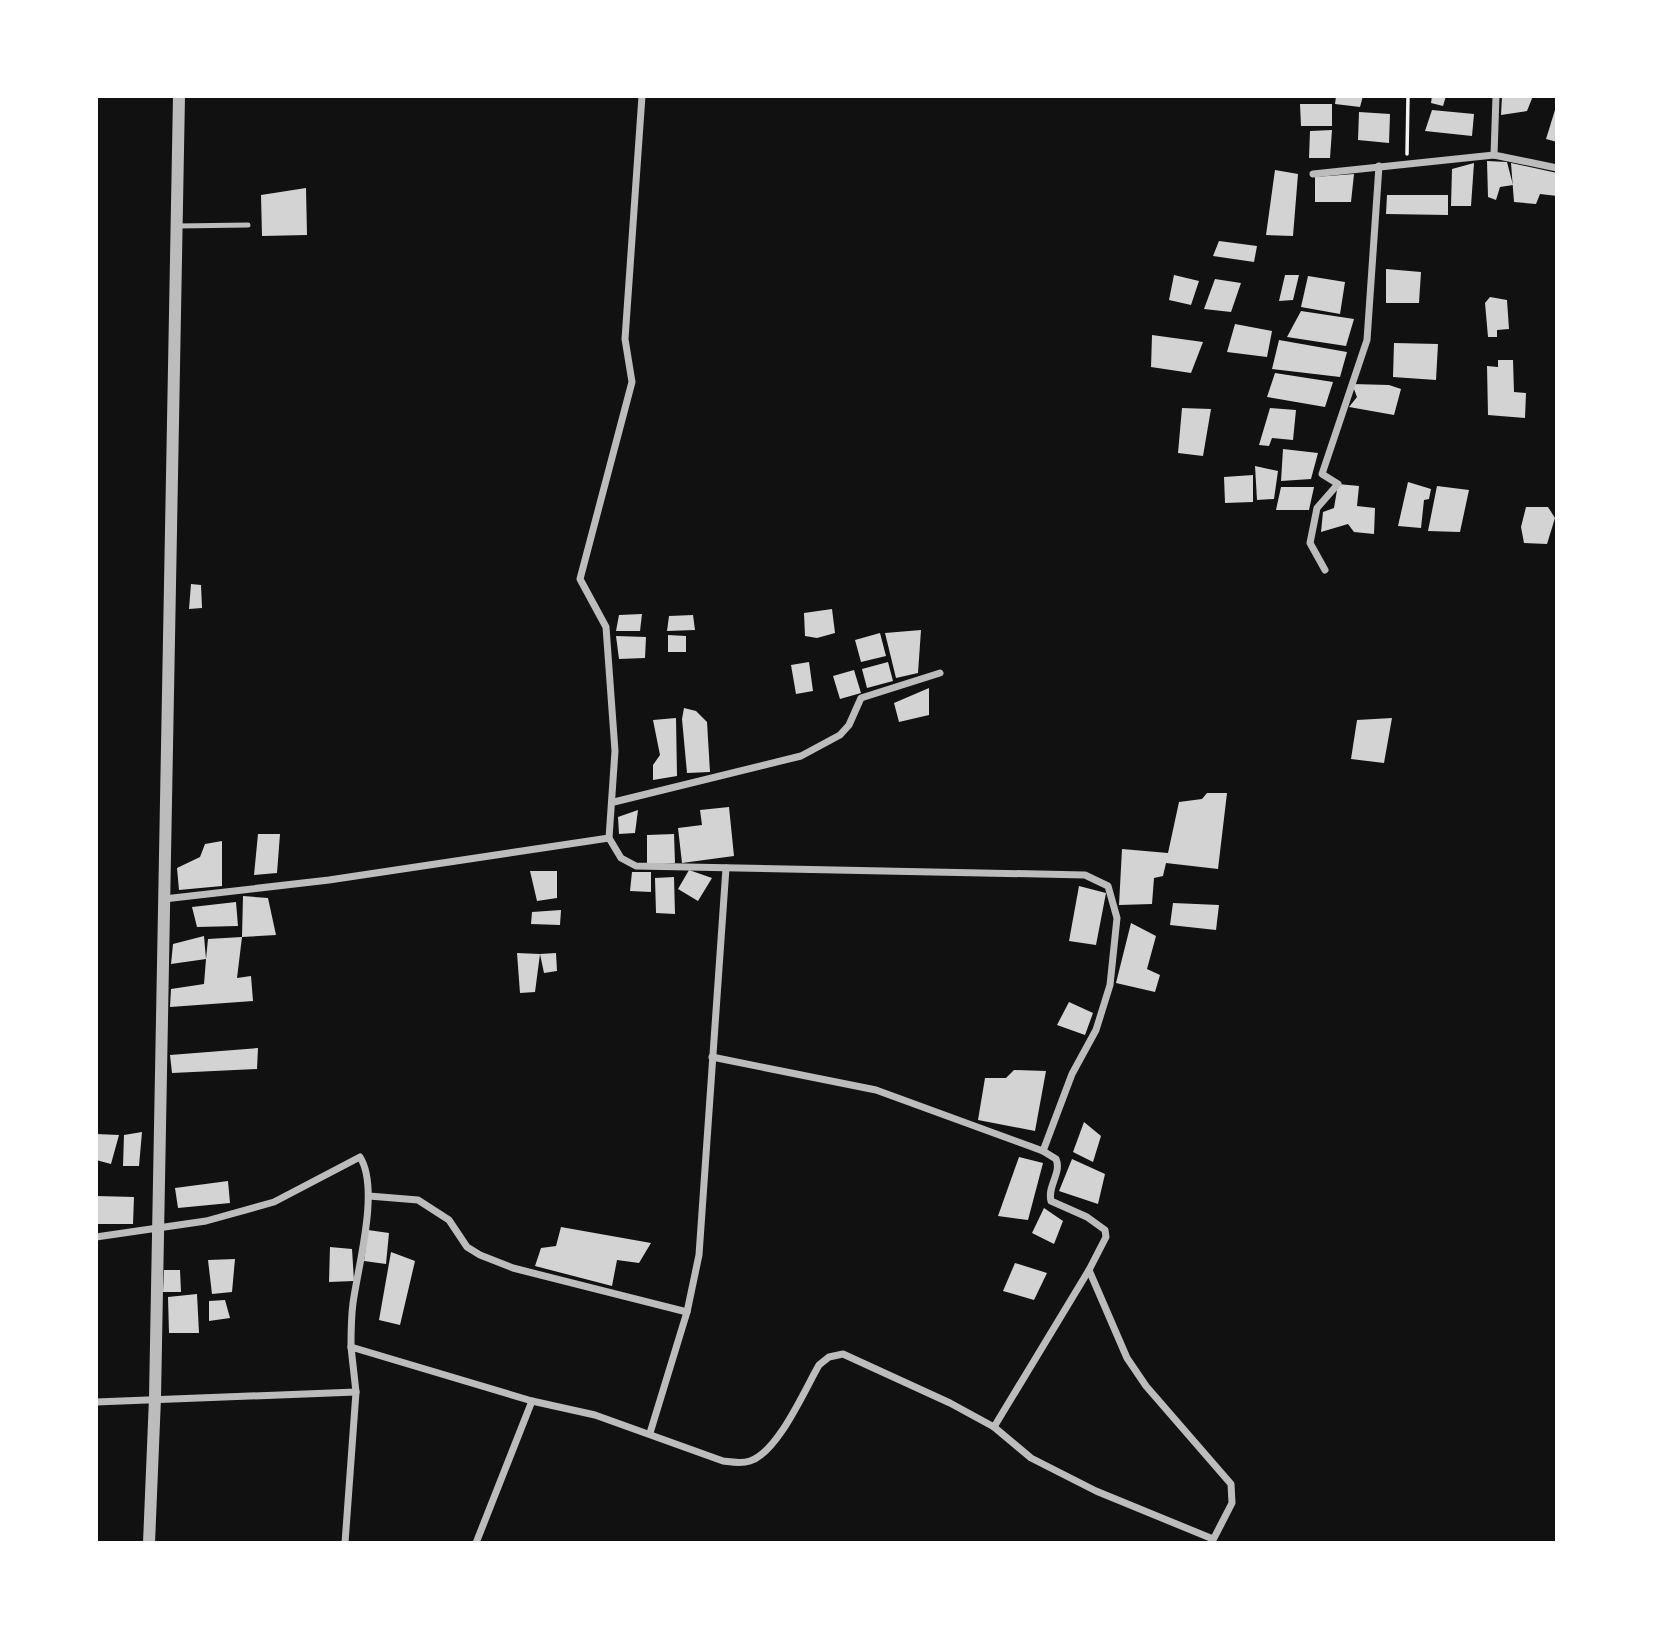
<svg xmlns="http://www.w3.org/2000/svg" width="1653" height="1639" viewBox="0 0 1653 1639" font-family="'Noto Serif',serif">
<rect width="100%" height="100%" fill="#111"/>
<g fill="#d3d3d3">
<path d="M1336 96H1363L1360 107 1335 104Z"/>
<path d="M1432 96H1446L1443 106 1431 103Z"/>
<path d="M1502 96H1533L1527 111 1501 115Z"/>
<path d="M1300 104H1332V126H1301Z"/>
<path d="M1432 110 1474 114 1472 136 1425 131Z"/>
<path d="M1555 110 1557 111V142L1546 139Z"/>
<path d="M1359 112 1390 114 1389 143 1358 140Z"/>
<path d="M1332 130 1330 158H1309L1310 131Z"/>
<path d="M1487 161 1507 162 1513 185 1500 187 1496 200 1488 197Z"/>
<path d="M1474 163 1471 206H1451L1452 169Z"/>
<path d="M1511 163 1557 173V196L1540 194 1536 204 1514 202Z"/>
<path d="M1275 170 1298 174 1293 236 1266 235Z"/>
<path d="M1354 174 1351 202H1315V177Z"/>
<path d="M306 188 307 235 262 236 261 195Z"/>
<path d="M1387 195H1448V215L1386 214Z"/>
<path d="M1219 241 1257 246 1254 262 1213 256Z"/>
<path d="M1386 269 1421 272 1419 303H1386Z"/>
<path d="M1174 275 1199 281 1191 305 1169 300Z"/>
<path d="M1285 275H1299L1293 300 1279 301Z"/>
<path d="M1308 276 1345 282 1340 314 1301 307Z"/>
<path d="M1215 279 1241 283 1231 312 1204 309Z"/>
<path d="M1490 297 1507 300 1509 329 1497 330V337H1488L1485 303Z"/>
<path d="M1301 311 1354 319 1346 346 1287 337Z"/>
<path d="M1235 324 1272 331 1267 357 1227 352Z"/>
<path d="M1152 335 1203 342 1191 373 1151 367Z"/>
<path d="M1279 340 1347 352 1340 377 1272 369Z"/>
<path d="M1394 343 1438 344 1436 380 1393 377Z"/>
<path d="M1498 360H1513L1514 392 1526 393 1525 418 1488 415 1487 366 1498 367Z"/>
<path d="M1275 373 1333 382 1325 407 1267 397Z"/>
<path d="M1352 384 1389 385 1401 389 1394 415 1349 407 1357 397Z"/>
<path d="M1182 408 1211 409 1203 456 1178 453Z"/>
<path d="M1270 408 1296 410 1293 440 1272 438 1269 446 1259 445Z"/>
<path d="M1283 449 1318 453 1311 479 1281 481Z"/>
<path d="M1255 466 1278 471 1274 499 1257 500Z"/>
<path d="M1253 475V502L1225 503 1224 477Z"/>
<path d="M1408 482 1431 489 1429 499 1424 500 1421 528 1398 526Z"/>
<path d="M1338 484 1359 486 1357 506 1375 508 1374 534 1354 532 1348 524 1321 532 1323 512 1334 508Z"/>
<path d="M1437 486 1469 490 1460 532 1428 531Z"/>
<path d="M1281 487H1314L1309 510H1276Z"/>
<path d="M1526 507H1548L1555 518 1547 544 1524 543 1521 527Z"/>
<path d="M191 584 201 585 202 608 189 609Z"/>
<path d="M832 609 835 633 817 638 805 636 804 613Z"/>
<path d="M642 614 640 631H616L619 615Z"/>
<path d="M693 615 695 630 667 631 669 616Z"/>
<path d="M921 630 918 673 896 678 885 633Z"/>
<path d="M880 633 886 656 861 662 855 640Z"/>
<path d="M668 635 686 636V652H668Z"/>
<path d="M616 636 646 637 645 658 619 659Z"/>
<path d="M809 662 813 691 796 694 791 665Z"/>
<path d="M888 662 893 681 867 688 862 669Z"/>
<path d="M854 670 861 693 840 699 833 676Z"/>
<path d="M929 688V715L899 722 894 703Z"/>
<path d="M684 708 696 711 707 722 710 772 687 773 682 719Z"/>
<path d="M676 718 677 776 653 780V765L660 755 653 720Z"/>
<path d="M1392 718 1384 763 1351 759 1357 720Z"/>
<path d="M1207 793H1227L1218 869 1166 863 1163 876 1154 878 1152 904 1119 905 1122 849 1168 853 1179 802 1202 799Z"/>
<path d="M729 807 734 856 682 863 678 828 702 825 700 810Z"/>
<path d="M638 810 635 833 619 834 618 817Z"/>
<path d="M258 834H280L277 873 254 875Z"/>
<path d="M674 834 675 863 647 864V835Z"/>
<path d="M222 841V886L179 890 177 868 200 857 205 844Z"/>
<path d="M689 870 712 878 698 901 678 889Z"/>
<path d="M530 871H557V898L537 901Z"/>
<path d="M632 872H651V892L630 891Z"/>
<path d="M674 877 675 914 656 913 655 878Z"/>
<path d="M1079 886 1106 893 1096 945 1069 941Z"/>
<path d="M243 896 268 898 276 935 242 937Z"/>
<path d="M236 902 238 926 197 927 192 907Z"/>
<path d="M1173 903 1219 905 1216 930 1170 925Z"/>
<path d="M561 910 560 925 531 924 532 912Z"/>
<path d="M1131 923 1156 936 1147 969 1160 975 1155 992 1116 983Z"/>
<path d="M204 936 206 959 208 939 242 937 237 978 251 976 253 1001 170 1007 171 989 204 984 206 959 171 964 173 944Z"/>
<path d="M517 953 540 954 535 992 520 993Z"/>
<path d="M556 953 557 971 544 973 540 954Z"/>
<path d="M1069 1002 1093 1013 1085 1035 1057 1025Z"/>
<path d="M258 1048 257 1069 172 1073 170 1055Z"/>
<path d="M1014 1070 1046 1071 1035 1131 978 1120 985 1078H1006Z"/>
<path d="M1084 1122 1101 1136 1093 1162 1073 1152Z"/>
<path d="M142 1132 139 1166H123L124 1135Z"/>
<path d="M96 1134 119 1135 111 1164 96 1160Z"/>
<path d="M1019 1157 1043 1163 1028 1220 998 1216Z"/>
<path d="M1072 1159 1105 1174 1098 1204 1059 1191Z"/>
<path d="M228 1181 230 1203 178 1208 175 1188Z"/>
<path d="M96 1196 134 1197 133 1224H96Z"/>
<path d="M1044 1208 1063 1221 1054 1244 1032 1233Z"/>
<path d="M561 1227 651 1243 639 1263 617 1260 612 1286 535 1266 541 1248 556 1246Z"/>
<path d="M368 1230 389 1233 386 1264 364 1261Z"/>
<path d="M330 1247 352 1249 354 1281 329 1282Z"/>
<path d="M391 1252 415 1261 400 1325 379 1320Z"/>
<path d="M235 1259 232 1292 212 1294 208 1260Z"/>
<path d="M1015 1263 1047 1273 1034 1300 1003 1291Z"/>
<path d="M164 1270H180L181 1292H163Z"/>
<path d="M197 1294 199 1333H169L168 1297Z"/>
<path d="M225 1300 230 1318 209 1321V1301Z"/>
</g>
<g fill="none" stroke-linecap="round" stroke-linejoin="round">
<path stroke="#f5f5f5" stroke-width="3.5" d="M1407 154 1408 96"/>
<path stroke="#bcbcbc" stroke-width="5" d="M178 226 248 225"/>
<g stroke="#bcbcbc" stroke-width="7">
<path d="M1496 96 1494 155 1557 168"/>
<path d="M1313 174 1494 155"/>
<path d="M1325 570 1310 543 1317 508 1338 484 1322 474 1367 340 1379 166"/>
<path d="M614 802 801 756 840 735 849 725 861 698 940 673"/>
<path d="M609 838 621 858 636 866 1085 875 1108 886 1117 918 1110 985 1096 1030 1072 1074 1043 1151"/>
<path d="M164 899 329 880 609 838 615 751 606 627 580 579 632 382 625 339 642 96"/>
<path d="M712 1057 876 1090 1043 1151 1056 1159C1062 1173 1047 1186 1051 1201L1087 1217 1105 1230 1106 1237 1089 1270 1127 1358 1146 1386 1231 1484 1232 1503 1212 1542"/>
<path d="M369 1196 418 1200 449 1220 467 1247 480 1255 513 1268 687 1312"/>
<path d="M96 1237 206 1221 274 1202 360 1157C380 1189 358 1266 353 1303 351 1318 351 1333 351 1347"/>
<path d="M96 1402 356 1392"/>
<path d="M994 1427 1089 1270"/>
<path d="M650 1433 687 1312 699 1255 726 868"/>
<path d="M345 1543 356 1392 351 1347 532 1401 595 1415 723 1461C732 1462 741 1464 750 1461 778 1452 804 1391 819 1365L829 1357 843 1354 950 1403 994 1427 1031 1458 1096 1491 1213 1539"/>
<path d="M476 1543 532 1401"/>
</g>
<path stroke="#bcbcbc" stroke-width="12" d="M149 1543 155 1398 179 96"/>
</g>
<rect width="1653" height="1639" fill="none" stroke="#ffffff" stroke-width="196"/>
</svg>
